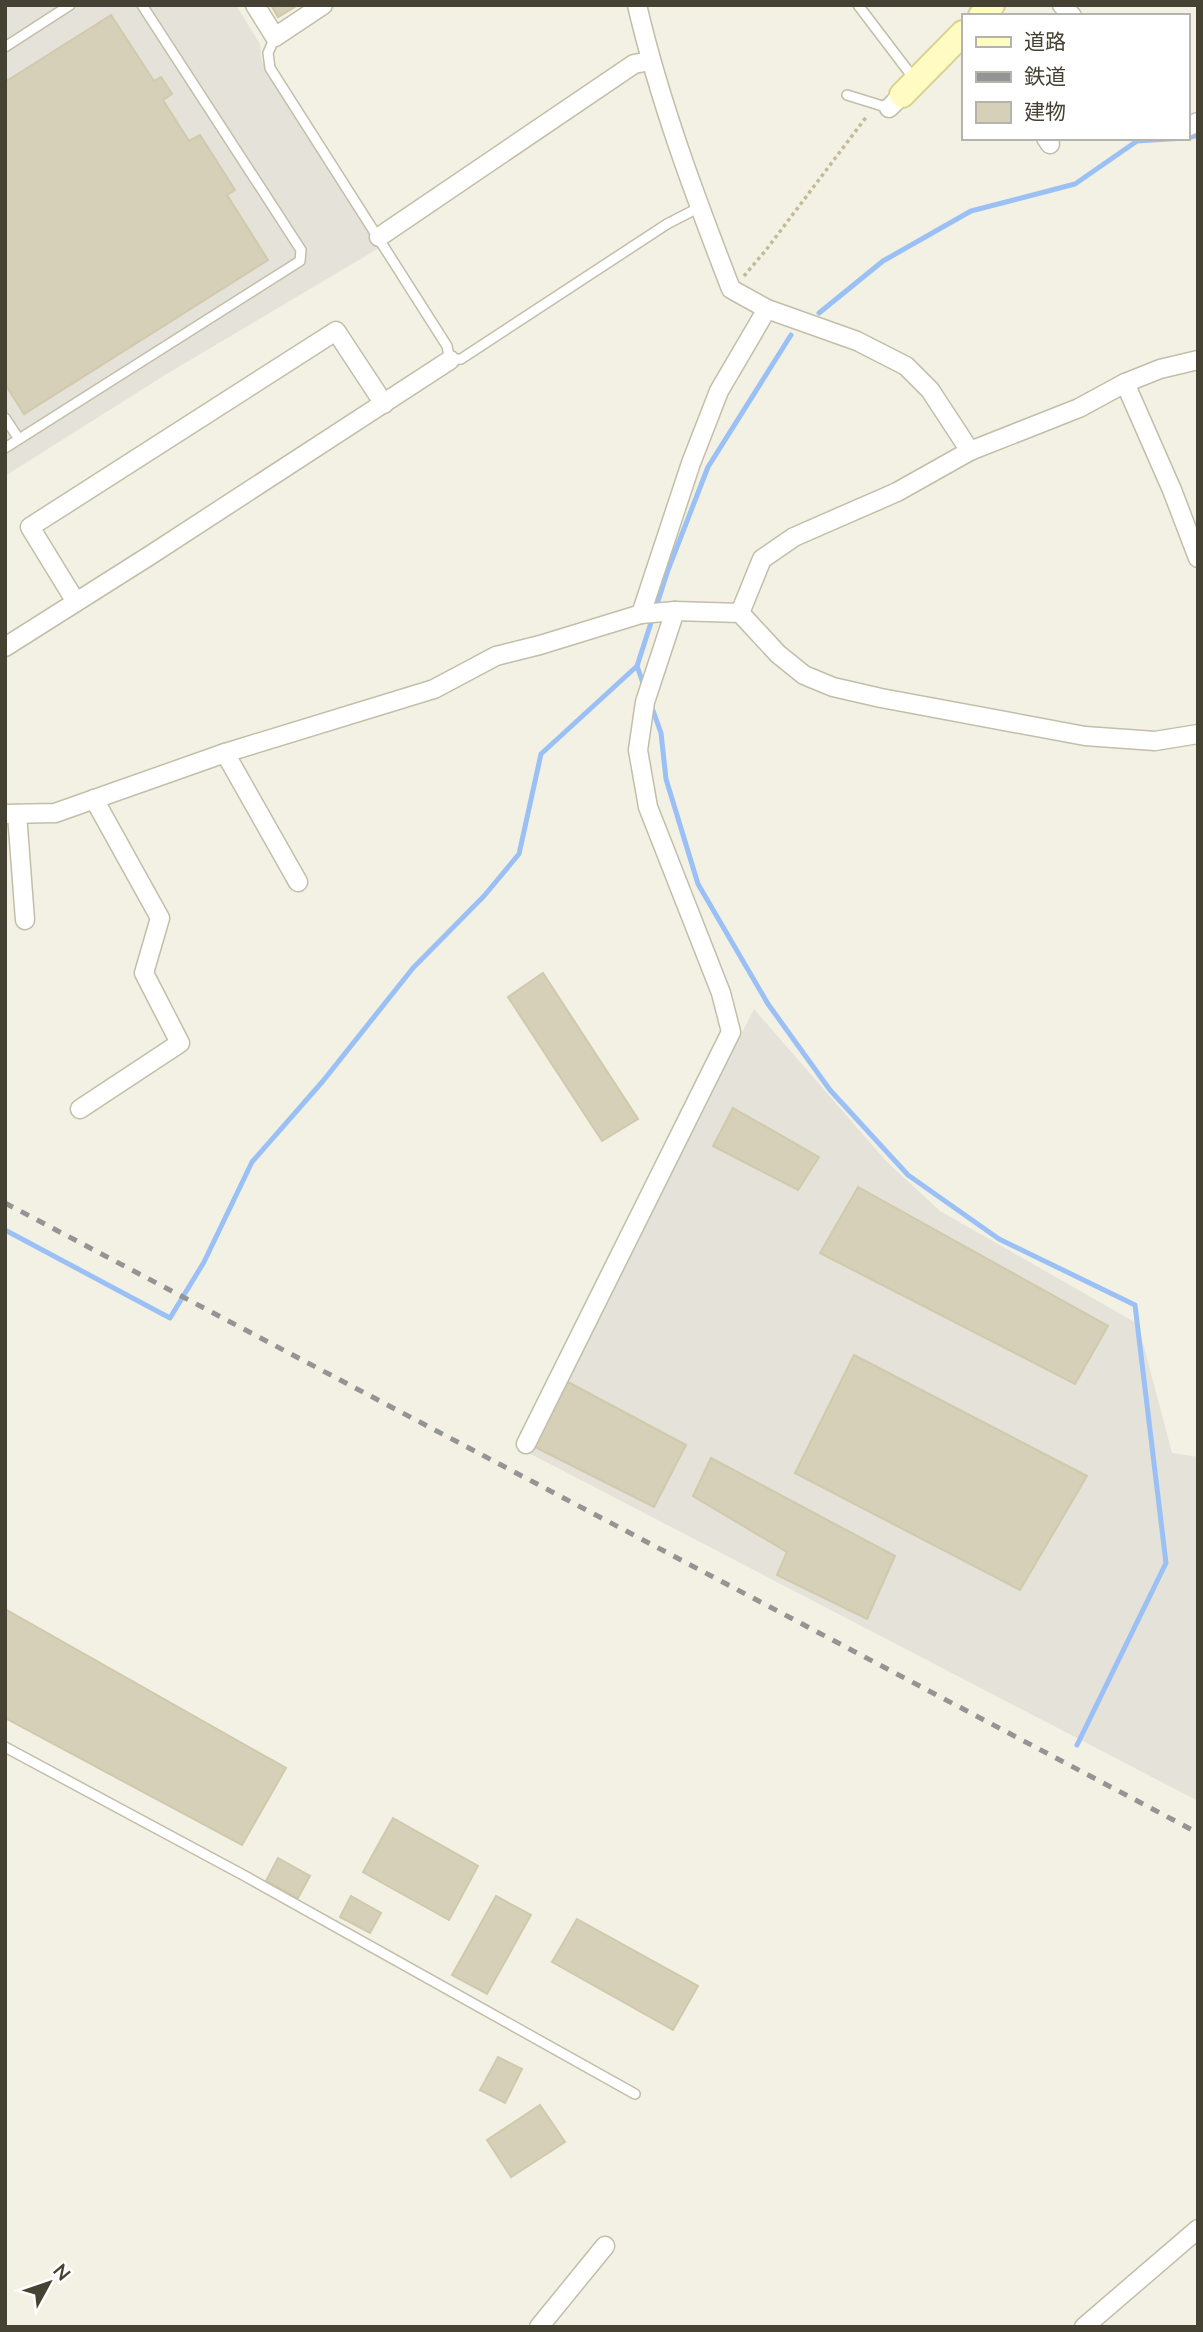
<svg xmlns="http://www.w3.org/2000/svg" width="1203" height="2332" viewBox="0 0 1203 2332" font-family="Lato,'Noto Sans JP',sans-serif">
<rect width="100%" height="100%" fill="#f3f1e4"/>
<g fill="#e5e2d9">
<path d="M5 5H236L260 44 262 62 379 248 165 375 5 476Z"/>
<path d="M754 1009 886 1161 940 1211 1138 1324 1172 1453 1198 1457V1801L527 1452Z"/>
</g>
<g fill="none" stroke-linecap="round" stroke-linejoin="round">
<g stroke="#9ac0f6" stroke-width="5">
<path d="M1187 138 1198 135"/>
<path d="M819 313 883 261 971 211 1075 184 1137 141 1185 138"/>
<path d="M637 666 644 686"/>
<path d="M651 705 661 733 666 779 698 884 768 1004 830 1090 908 1175 999 1239 1135 1305 1166 1563 1077 1745"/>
<path d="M5 1230 170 1318 204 1262 252 1162 323 1081 413 968 484 896 519 854 541 754 637 666 668 570 708 467 791 335"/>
</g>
</g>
<g fill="#d6d0b8" stroke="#d1c9ab" stroke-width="2">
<path d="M271 5H298L278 17Z"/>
<path d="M111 15 154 81 161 77 172 94 163 100 189 141 200 135 235 190 227 195 268 260 24 414 5 384V82Z"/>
<path d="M543 973 638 1119 602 1141 508 997Z"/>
<path d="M733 1108 819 1157 798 1190 713 1146Z"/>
<path d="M858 1187 1108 1326 1075 1384 820 1253Z"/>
<path d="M854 1355 1087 1476 1020 1590 795 1473Z"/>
<path d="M566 1381 686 1445 654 1507 533 1446Z"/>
<path d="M711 1458 895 1556 867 1619 777 1575 787 1552 693 1496Z"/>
<path d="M5 1609 286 1768 242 1845 5 1718Z"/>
<path d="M393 1818 478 1866 449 1920 363 1872Z"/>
<path d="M278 1858 310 1876 298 1898 266 1881Z"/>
<path d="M351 1896 381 1913 370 1933 340 1917Z"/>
<path d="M496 1896 531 1915 487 1994 452 1975Z"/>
<path d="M577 1919 698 1986 673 2030 552 1962Z"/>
<path d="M498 2057 522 2069 505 2103 480 2090Z"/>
<path d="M540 2105 565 2142 511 2177 487 2140Z"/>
</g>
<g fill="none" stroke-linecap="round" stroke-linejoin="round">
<defs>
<g id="lane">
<path d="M858 5 915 80"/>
<path d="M275 37 268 53 270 68 447 346 450 360 461 359 667 224 700 207"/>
<path d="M5 47 70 5"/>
<path d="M847 95 889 108"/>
<path d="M5 418 19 439"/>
<path d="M5 448 300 261 301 250 142 5"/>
<path d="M5 1747 245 1876 635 2094"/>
</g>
<g id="street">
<path d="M255 5 275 37 323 5"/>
<path d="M637 5C660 103 695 196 731 289L767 309 857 341 906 366 930 390 970 451"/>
<path d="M1062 5 1072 16"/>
<path d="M889 108 902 95"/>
<path d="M1187 127 1198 122"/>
<path d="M1046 138 1050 144"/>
<path d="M379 237 634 64 650 61"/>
<path d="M1125 383 1172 490 1198 558"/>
<path d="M76 602 30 527 336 331 384 404"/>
<path d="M740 613 762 559 794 537 897 492 970 451 1079 408 1125 383 1160 369 1198 360"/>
<path d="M641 614 691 463 719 391 767 309"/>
<path d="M5 647 149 556 450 360"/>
<path d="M225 753 298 882"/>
<path d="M5 814 55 813 225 753 434 689 496 656 540 645 641 614 675 611 740 613 778 654 804 675 833 687 881 698 1085 736 1155 741 1198 734"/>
<path d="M17 814 25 920"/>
<path d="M80 1109 180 1043 144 973 160 918 94 799"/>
<path d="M526 1444 731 1032 721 993 648 807 638 750 645 702 675 611"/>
<path d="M539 2327 605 2246"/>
<path d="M1084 2327 1198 2229"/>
</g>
<g id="secondary">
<path d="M981 16 992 5"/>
<path d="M902 95 963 33"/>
</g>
</defs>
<use href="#lane" stroke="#c2bea8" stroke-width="12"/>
<use href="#street" stroke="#c2bea8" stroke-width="21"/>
<use href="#secondary" stroke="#d7d28f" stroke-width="28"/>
<path stroke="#c2bb96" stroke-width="3.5" stroke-dasharray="3.5 3.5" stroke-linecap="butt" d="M744 276 766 250 867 116"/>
<use href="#lane" stroke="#fff" stroke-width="9"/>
<use href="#street" stroke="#fff" stroke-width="18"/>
<use href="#secondary" stroke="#fffbc2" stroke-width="24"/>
<path stroke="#949494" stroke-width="5" stroke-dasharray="9 9" stroke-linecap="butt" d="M5 1203 1198 1833"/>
</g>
<rect width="1203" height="2332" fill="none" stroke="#464233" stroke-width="14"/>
<rect x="962" y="14" width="228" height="126" fill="#ffffff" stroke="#b5b3ad" stroke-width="2"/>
<rect x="976" y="37" width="35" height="10" fill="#fffbc2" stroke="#b5b3ad" stroke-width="2"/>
<text x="1024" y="49" font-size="21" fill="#464233">道路</text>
<rect x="976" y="72" width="35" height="10" fill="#949494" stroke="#b5b3ad" stroke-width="2"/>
<text x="1024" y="84" font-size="21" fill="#464233">鉄道</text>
<rect x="976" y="102" width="35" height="21" fill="#d6d0b8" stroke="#b5b3ad" stroke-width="2"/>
<text x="1024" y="119" font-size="21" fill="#464233">建物</text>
<g transform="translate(49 2283) rotate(50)" stroke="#ffffff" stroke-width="5" paint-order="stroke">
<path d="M0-5L12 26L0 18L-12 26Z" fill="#464233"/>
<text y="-10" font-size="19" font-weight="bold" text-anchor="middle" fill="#464233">N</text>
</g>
</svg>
